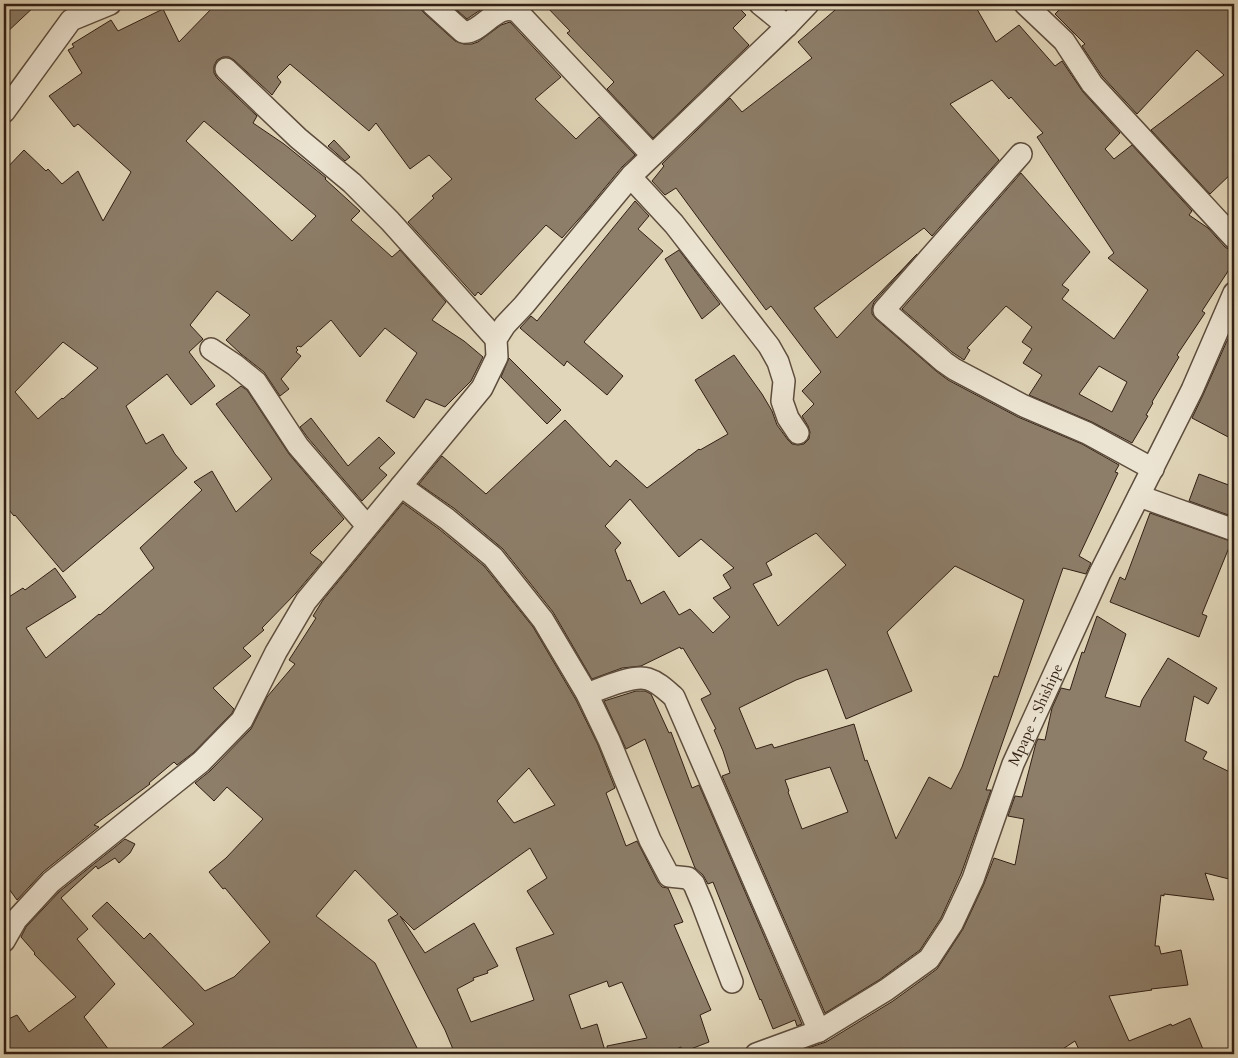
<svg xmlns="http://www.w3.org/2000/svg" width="1238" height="1058" viewBox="0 0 1238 1058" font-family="Cardo,serif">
<rect width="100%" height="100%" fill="#e1d6b9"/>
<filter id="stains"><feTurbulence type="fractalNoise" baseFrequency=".004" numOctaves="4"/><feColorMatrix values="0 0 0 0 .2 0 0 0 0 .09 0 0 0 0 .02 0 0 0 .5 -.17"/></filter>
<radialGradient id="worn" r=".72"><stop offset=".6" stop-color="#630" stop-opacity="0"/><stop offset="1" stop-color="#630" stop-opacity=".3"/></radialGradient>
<g fill="#8d7e6a" stroke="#311f14" fill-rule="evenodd">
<path d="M4 4H37L4 35Z"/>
<path d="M216 4H420V8L424 13 455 41 464 44H472L478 42 501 25 510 22 561 77 535 99 576 139 599 117 635 155 622 167 585 212 562 238 546 225 481 295 478 292 475 296 408 222 434 198 432 196 452 179 429 155 410 169 376 123 369 131 290 64 277 77 281 82 272 95 234 60 229 57H223L217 60 214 66V73L217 78 257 116 253 123 284 144 326 178 325 179 360 211 351 220 392 257 400 250 446 302 432 320 464 341 483 357 471 381 445 407 426 399 414 418 386 401 417 353 385 328 360 357 331 320 301 347 298 346 296 348 298 350 296 352 301 356 281 379 289 389 280 396 264 372 241 354 226 340 250 315 217 291 190 325 203 339 189 352 215 386 191 405 167 374 126 406 146 444 163 434 175 454 187 468 63 572 15 515 14 516 4 504V171L24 150 46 171 48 169 62 184 78 171 103 221 131 172 78 124 74 127 49 96 82 73 68 50 74 47 72 44 111 20 118 31 163 9 179 42ZM204 121 316 216 292 241 186 141ZM63 342 98 368 63 399 62 398 38 419 15 392Z"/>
<path d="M450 4H489L467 19Z"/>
<path d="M544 4H735L746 15 733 28 749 45 653 138 607 89 614 82 567 33 570 31Z"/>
<path d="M842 4H974L996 42 1019 25 1055 66 1062 61 1083 92 1120 133 1105 149 1114 159 1132 145 1192 211 1189 215 1208 228 1225 247 1230 250H1234V262L1202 311 1205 313 1177 355 1179 357 1152 402 1153 403 1146 415 1148 416 1132 443 1092 422 1029 395 1042 375 1023 363 1032 349 1022 342 1032 327 1006 306 967 348 970 350 964 360 952 352 902 309 1021 173 1090 252 1062 285 1069 290 1062 299 1114 339 1148 290 1108 258 1114 253 1037 137 1043 133 1011 97 1009 99 992 80 950 104 999 160 932 236 924 228 814 308 837 338 917 254 874 302 872 308V314L876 319 936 371 948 380 1018 417 1082 444 1119 465 1115 472 1118 473 1079 556 1091 563 1086 574 1063 568 986 790H991L961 874 941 918 920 950 879 980 825 1013 722 776 730 773 723 751 714 730 716 729 701 699 711 694 683 648 681 649 680 647 641 666 622 668 592 679 553 612 503 549 455 509 419 484 442 456 486 494 565 420 610 467 616 460 647 488 699 449 700 450 728 434 695 380 734 355 762 394 772 411 777 425 788 440 792 444 798 445 804 444 809 439 810 432 808 426 802 416 814 404 802 391 821 372 771 306 766 310 676 188 665 195 652 181 664 166 662 164 730 98 742 112 812 58 798 42ZM1099 366 1127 382 1112 412 1079 394ZM630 499 679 557 701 539 734 568 723 575 731 588 713 598 730 617 713 633 690 609 679 615 664 591 641 604 630 580 627 581 615 550 621 543 605 526ZM816 533 846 565 778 626 753 584 772 575 766 563ZM955 566 1024 600 998 677 994 676 962 767 951 789 929 777 896 839 867 760 865 761 854 724 774 748 772 744 756 749 739 708 796 680 827 669 846 719 912 691 887 632ZM830 767 848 812 802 829 788 792 789 791 785 780Z"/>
<path d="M1065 4H1234V171L1210 194 1151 130 1224 75 1197 50 1137 114 1102 76 1082 46 1085 44 1055 14Z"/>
<path d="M334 140 350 157 345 161 328 146Z"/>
<path d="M635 201 649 216 638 229 663 251 584 342 623 376 607 395 567 361 564 366 520 328 531 316 537 321Z"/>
<path d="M679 250 720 304 702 319 665 259Z"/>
<path d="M1234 327V440L1192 418 1203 395 1226 343Z"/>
<path d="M509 358 561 410 547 424 501 377Z"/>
<path d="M241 386 247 390 289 454 344 519 310 553 322 562 296 593 262 628 264 630 243 648 251 656 213 688 234 709 232 713 193 753 177 765 174 762 149 783 150 784 94 825 99 827 43 872 17 900 4 882V600L23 588 25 590 55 568 76 597 26 628 46 658 99 614 100 615 154 568 140 548 202 490 194 482 212 471 236 512 272 479 216 404Z"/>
<path d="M311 418 348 466 379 437 395 453 379 468 387 475 362 501 308 438 300 427Z"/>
<path d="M1199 474 1234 487V517L1189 501Z"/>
<path d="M403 503 439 529 484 566 533 627 576 700 598 745 615 788 606 793 626 846 637 841 658 882 662 887 668 888 683 922 674 925 711 1010 700 1015 709 1042 683 1052 681 1047 664 1054H608L607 1046 647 1038 622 982 609 987 607 981 569 995 581 1029 597 1024 606 1054H455L445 1030 388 920 398 914 355 870 316 916 375 963 420 1054H154L194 1024 92 916 107 902 144 939 150 933 205 991 234 977 270 942 225 888 223 889 209 872 226 858 263 819 227 787 214 801 195 783 210 771 251 729 267 697 295 664 289 660 316 618 313 616 323 600ZM529 768 555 805 514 823 497 801ZM530 848 547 878 527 891 554 934 516 948 534 1000 471 1022 457 989 474 980 473 978 488 973 487 971 498 966 474 923 425 953 400 916 414 930Z"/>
<path d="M1150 513 1233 542 1228 550 1202 614 1207 616 1199 637 1110 602 1120 577 1125 580Z"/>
<path d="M1097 616 1126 634 1105 697 1140 707 1142 700 1168 658 1217 688 1208 704 1194 696 1185 741 1207 752 1203 759 1234 774V859L1229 879 1205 873 1214 900 1164 894V896L1161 895 1155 946H1159L1161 954 1181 950 1188 985 1151 989 1152 990 1109 996 1129 1041 1171 1024 1172 1026 1190 1018 1205 1054H1081L1075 1041 1055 1054H807L805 1049 826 1042 893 1001 937 969 963 929 984 884 994 858 1015 865 1024 819 1008 816 1015 796 1022 797 1036 743 1038 739 1045 740 1052 708 1061 688 1070 690 1082 652 1084 653Z"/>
<path d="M636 691H645L651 694 669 733 671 732 692 788 699 785 802 1024 797 1026 795 1020 773 1029 761 999 760 1000 713 882 708 884 703 875 695 868 645 739 626 749 604 701Z"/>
<path d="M125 839 135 844 130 853 119 863 115 858 98 869 96 866 61 898 88 929 77 939 115 984 84 1017 112 1054H4V1021L17 1015 29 1032 76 997 34 954 35 953 21 937 26 927 60 891Z"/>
</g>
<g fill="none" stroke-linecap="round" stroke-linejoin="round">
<defs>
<g id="street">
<path d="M432 4 463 32C478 34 490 13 505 10 509 9 513 10 517 11L652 155"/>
<path d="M760 4 787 26"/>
<path d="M1025 4 1064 41 1092 84 1234 238"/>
<path d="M226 69 298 138 352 183 390 221 496 339"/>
<path d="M4 112 71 20 110 4"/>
<path d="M1021 154 884 310 944 362 954 369 1024 406 1087 433 1153 469"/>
<path d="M632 175 637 184 674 224 769 346 778 362 784 381 782 401 788 418 798 433"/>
<path d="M211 349 235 365 256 382 298 446 367 526"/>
<path d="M401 486 447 519 493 557 543 620 587 694 609 740 650 840 669 876 688 878 694 884 702 903 732 982"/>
<path d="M1139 496 1234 530"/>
<path d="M587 694C601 689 633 674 648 679 658 682 666 690 674 697L819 1031"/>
<path d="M4 941 16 920 51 882 201 762 242 720 276 652 306 601 482 388 497 357 496 339 505 325 524 305 632 175 787 26 808 4"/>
<path id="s1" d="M756 1054 819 1031 886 990 929 959 952 924 973 879 1013 764 1100 573 1192 390 1234 293"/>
</g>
</defs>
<use href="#street" stroke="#5d4d3d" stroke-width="24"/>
<use href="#street" stroke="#ece4d2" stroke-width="21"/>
</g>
<g text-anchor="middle" stroke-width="5" stroke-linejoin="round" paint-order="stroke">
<g font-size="15" fill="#311f14" stroke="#ece4d2">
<text dy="5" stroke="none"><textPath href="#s1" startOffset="466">Mpape - Shishipe</textPath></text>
</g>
</g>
<rect width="1238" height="1058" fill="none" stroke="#e1d6b9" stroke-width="20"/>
<rect x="5" y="5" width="1228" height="1048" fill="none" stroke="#311f14" stroke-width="2.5"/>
<rect x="10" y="10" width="1218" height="1038" fill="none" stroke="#311f14"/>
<rect width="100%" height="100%" filter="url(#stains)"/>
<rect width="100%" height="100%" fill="url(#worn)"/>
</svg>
